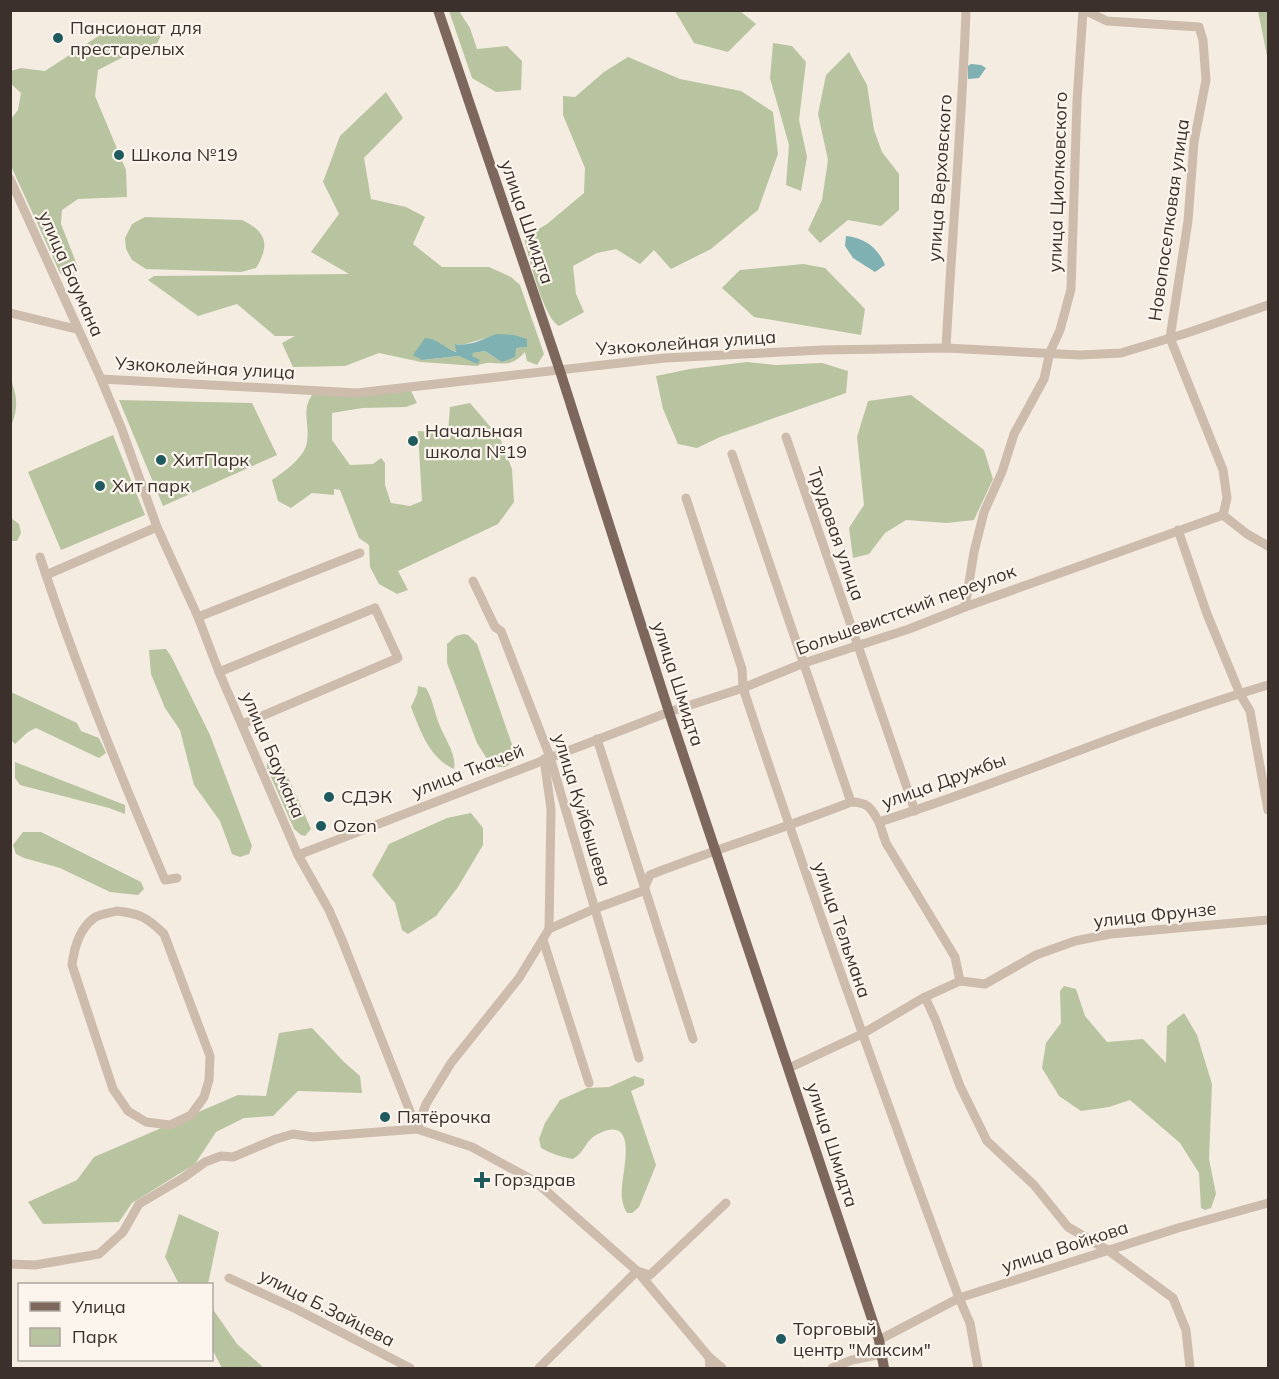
<svg xmlns="http://www.w3.org/2000/svg" width="1279" height="1379" viewBox="0 0 1279 1379" font-family="Mulish,sans-serif">
<rect width="100%" height="100%" fill="#f4ebe1"/>
<g fill="#b8c4a0" fill-rule="evenodd">
<path d="M449 11H459L470 28 477 49 507 46 522 61 521 90 496 92 472 78Z"/>
<path d="M675 11H740L756 24 728 52 694 43Z"/>
<path d="M1258 11H1268V55L1267 56Z"/>
<path d="M131 27 162 34 155 47 129 54 98 70 95 96 126 170 127 197 78 199 62 210 61 224 79 270 68 279 60 273 11 166V119L18 110 21 93 11 84V71L21 68 45 71 100 35Z"/>
<path d="M773 43 792 46 806 62 799 120 807 157 801 191 786 185 789 145 770 78Z"/>
<path d="M849 52 867 85 874 130 882 152 899 174V210L881 226 848 220 820 243 808 230 822 200 828 160 818 114 826 75Z"/>
<path d="M628 57 680 79 741 91 773 112 778 154 758 210 711 249 671 269 654 250 640 264 616 249 597 253 573 266 576 294 584 312 559 326C543 317 529 258 524 238L547 224 584 193 585 168 563 115V96L575 97 604 72Z"/>
<path d="M386 92 403 118 364 158 371 199 406 207 425 217 413 244 442 267H489L511 277 520 285 544 354 537 365 527 361 525 352C506 374 495 356 477 366L421 362 379 353 345 366 293 367 282 343 295 336H275L237 304 198 316 148 280 154 276 349 274 311 252 339 214 323 182 340 136ZM493 336 524 338 525 347 516 348 498 359 485 351 473 353 471 356 477 363 459 356 422 360 440 343 446 348 457 352 456 344 462 345Z"/>
<path d="M145 217 242 220C267 232 270 245 256 268L241 272 146 269 132 260 126 249 125 238 132 224Z"/>
<path d="M803 264 825 268 865 309 861 335 754 317 722 288 740 270Z"/>
<path d="M747 362 776 365 822 363 848 371 846 393 720 437 697 448 678 444 663 409 656 376 690 369Z"/>
<path d="M10 377C17 397 19 406 11 426Z"/>
<path d="M411 391 417 403 406 407 362 408 332 413V440L350 465 373 464 381 458 385 463V485L391 503 410 506 422 501 418 431 448 433 450 407 470 403 500 438 512 469 514 502 498 524 398 571 408 590 397 594 379 584 370 567 369 545 359 538 340 490 334 489V495L312 493 291 508 278 501 272 480C284 472 305 457 307 442 310 424 301 411 312 395Z"/>
<path d="M911 395 984 450 993 479 974 520 947 523 906 520 885 533 869 554 853 558 849 528 864 505 857 437 868 401Z"/>
<path d="M119 400 252 403 277 455 163 506Z"/>
<path d="M113 435 145 515 61 550 28 472Z"/>
<path d="M11 518 19 524 21 533 17 541H11Z"/>
<path d="M464 634 468 635 477 644 515 753 514 762 505 767H497L489 762 477 743 447 663V644L456 636Z"/>
<path d="M166 649 171 656 210 735 252 846 249 854 240 857 232 854 220 821 194 785 180 730 165 708 151 674 149 650Z"/>
<path d="M418 686 426 688C433 700 434 711 439 724 444 737 457 755 454 769 429 758 420 730 411 707L417 694Z"/>
<path d="M11 692 77 723 81 731 99 738 106 753 99 758 36 728 28 732 15 744 11 740Z"/>
<path d="M15 762 125 805V814L109 808 20 785 15 778Z"/>
<path d="M271 762 283 766 311 829 305 836 301 835 294 829 267 768V763Z"/>
<path d="M471 813 483 828V845L458 887 436 916 408 934 402 930 395 903 372 875 389 844 447 818Z"/>
<path d="M23 832H41L141 882 144 889 138 895 110 892 60 868 24 858 16 854 13 845Z"/>
<path d="M1064 986 1076 989 1085 1016 1107 1042 1143 1039 1166 1063 1167 1026 1184 1013 1197 1035 1212 1084 1209 1159 1216 1194 1211 1208 1205 1210 1201 1208 1199 1173 1180 1143 1130 1100 1109 1107 1081 1111 1059 1096 1042 1068 1046 1043 1061 1023 1060 991Z"/>
<path d="M312 1028 344 1062 360 1076 362 1093 298 1091 273 1116 244 1118 216 1132 195 1164 132 1203 119 1222 43 1224 28 1202 77 1180 94 1157 238 1095 266 1096 279 1033Z"/>
<path d="M634 1076 644 1079V1085L631 1091 656 1165 639 1207 632 1213H627C622 1205 621 1196 622 1186 624 1166 638 1112 596 1135 585 1141 585 1152 573 1159 561 1157 552 1154 541 1148L539 1139 545 1123 560 1100 587 1088 609 1087Z"/>
<path d="M179 1214 219 1232 208 1284H179L165 1257Z"/>
<path d="M212 1308 237 1344 264 1368H222L212 1349Z"/>
</g>
<g fill="#7fb0b2">
<path d="M971 64 981 65 986 68 979 78 968 79V66Z"/>
<path d="M846 236C865 238 878 248 885 265L875 272 853 258 845 246Z"/>
<path d="M496 334 514 335 527 339V347L516 348 515 357 502 362 485 351 473 353 472 356 480 360 477 364 459 356 422 360 413 355 425 338C437 338 444 348 456 352L455 344C469 347 483 339 496 334Z"/>
</g>
<g fill="none" stroke-linecap="round" stroke-linejoin="round">
<g stroke="#cdbbac" stroke-width="9">
<path d="M1084 10 1107 21 1199 27 1203 40 1206 80 1194 142 1188 221 1170 338 1223 470 1227 498 1223 515"/>
<path d="M10 179 101 379 121 427 157 527 198 617 219 672 298 855 329 910 342 940 417 1129"/>
<path d="M10 313 76 329"/>
<path d="M946 348C952 235 962 123 966 10"/>
<path d="M101 379 357 393 665 358 822 350 946 348 1080 355 1121 353 1190 332 1268 305"/>
<path d="M786 437 915 811"/>
<path d="M732 454 851 802"/>
<path d="M686 498 742 669 743 688C811 893 884 1096 959 1298L970 1323 978 1368"/>
<path d="M1178 530 1207 614 1240 694 1250 711 1268 810"/>
<path d="M40 557C76 667 120 774 165 880L177 878"/>
<path d="M46 575 157 527"/>
<path d="M473 581 495 627 501 631 550 757 639 1058"/>
<path d="M965 607 974 552 984 512 1002 472 1014 434 1044 379 1050 352 1060 330 1071 289 1077 101 1083 10"/>
<path d="M198 617 360 553"/>
<path d="M219 672 375 608 398 658 243 724"/>
<path d="M597 739 693 1039"/>
<path d="M879 822 886 843 955 957 960 981"/>
<path d="M298 855 669 712 743 688 804 663 909 629 965 607 1223 515 1247 534 1268 546"/>
<path d="M117 911C139 913 148 918 164 934L210 1056 209 1080 204 1097 191 1115 170 1125 146 1122 128 1111 113 1089 72 965C74 949 79 929 94 918 99 914 110 913 117 911Z"/>
<path d="M549 929 594 909 643 891 650 875C717 849 785 828 851 802 868 802 871 808 879 822 1010 781 1136 724 1268 685"/>
<path d="M543 940 589 1083"/>
<path d="M925 997 936 1021 960 1086 987 1141 1034 1185 1068 1227 1109 1251 1173 1298 1186 1330 1190 1368"/>
<path d="M789 1068 862 1034 925 997 960 981 985 984 1036 955 1075 941 1110 934 1268 920"/>
<path d="M417 1129 426 1104 451 1063 519 978 549 929 551 809 544 759"/>
<path d="M10 1264 35 1265 99 1254 123 1232 139 1204 183 1178 205 1162 221 1156 233 1157 276 1139 293 1134 313 1137 417 1129 472 1147 536 1182 637 1271 709 1357 710 1368"/>
<path d="M229 1278 296 1309 410 1368"/>
<path d="M879 1340 959 1298 1178 1228 1268 1203"/>
<path d="M709 1357 722 1368"/>
<path d="M539 1368 637 1271 650 1275 726 1203"/>
<path d="M832 1368 852 1360 882 1354"/>
</g>
<path stroke="#7d675c" stroke-width="10" d="M438 10 560 371 669 712 879 1340 884 1368"/>
</g>
<g fill="#1f5a5e" stroke="#fbf5ee" stroke-width="2">
<circle cx="58" cy="38" r="6"/>
<circle cx="119" cy="155" r="6"/>
<circle cx="413" cy="441" r="6"/>
<circle cx="161" cy="460" r="6"/>
<circle cx="100" cy="486" r="6"/>
<circle cx="329" cy="797" r="6"/>
<circle cx="321" cy="826" r="6"/>
<circle cx="385" cy="1117" r="6"/>
<path d="M479 1171h6v6h6v6h-6v6h-6v-6h-6v-6h6z"/>
<circle cx="781" cy="1339" r="6"/>
</g>
<g text-anchor="middle" stroke-width="4.5" stroke-linejoin="round" paint-order="stroke">
<g font-size="18" fill="#3b302b" stroke="#fbf5ee" text-anchor="start">
<text x="70" y="34">Пансионат для<tspan x="70" dy="21">престарелых</tspan></text>
<text x="131" y="161">Школа №19</text>
<text x="425" y="437">Начальная<tspan x="425" dy="21">школа №19</tspan></text>
<text x="173" y="466">ХитПарк</text>
<text x="112" y="492">Хит парк</text>
<text x="341" y="803">СДЭК</text>
<text x="333" y="832">Ozon</text>
<text x="397" y="1123">Пятёрочка</text>
<text x="494" y="1186">Горздрав</text>
<text x="793" y="1335">Торговый<tspan x="793" dy="21">центр "Максим"</tspan></text>
</g>
<g font-size="18" fill="#3b302b" stroke="#fbf5ee">
<text transform="translate(940 178) rotate(-86)" y="6">улица Верховского</text>
<text transform="translate(1058 182) rotate(-88)" y="6">улица Циолковского</text>
<text transform="translate(1169 220) rotate(-82)" y="6">Новопоселковая улица</text>
<text transform="translate(527 222) rotate(71)" y="6">улица Шмидта</text>
<text transform="translate(71 274) rotate(66)" y="6">улица Баумана</text>
<text transform="translate(686 343) rotate(-4)" y="6">Узкоколейная улица</text>
<text transform="translate(205 368) rotate(3)" y="6">Узкоколейная улица</text>
<text transform="translate(836 534) rotate(71)" y="6">Трудовая улица</text>
<text transform="translate(906 610) rotate(-20)" y="6">Большевистский переулок</text>
<text transform="translate(678 684) rotate(72)" y="6">улица Шмидта</text>
<text transform="translate(273 755) rotate(67)" y="6">улица Баумана</text>
<text transform="translate(468 771) rotate(-21)" y="6">улица Ткачей</text>
<text transform="translate(944 781) rotate(-20)" y="6">улица Дружбы</text>
<text transform="translate(582 810) rotate(73)" y="6">улица Куйбышева</text>
<text transform="translate(1155 915) rotate(-6)" y="6">улица Фрунзе</text>
<text transform="translate(842 930) rotate(71)" y="6">улица Тельмана</text>
<text transform="translate(832 1145) rotate(72)" y="6">улица Шмидта</text>
<text transform="translate(1065 1247) rotate(-18)" y="6">улица Войкова</text>
<text transform="translate(327 1308) rotate(27)" y="6">улица Б.Зайцева</text>
</g>
</g>
<rect width="1279" height="1379" fill="none" stroke="#3b302b" stroke-width="24"/>
<rect x="18" y="1283" width="195" height="78" fill="#fbf5ee" stroke="#aea6a0" stroke-width="1.5"/>
<rect x="30" y="1302" width="30" height="9" fill="#7d675c" stroke="#aea6a0" stroke-width="1.5"/>
<text x="72" y="1313" font-size="18" fill="#3b302b">Улица</text>
<rect x="30" y="1328" width="30" height="18" fill="#b8c4a0" stroke="#aea6a0" stroke-width="1.5"/>
<text x="72" y="1343" font-size="18" fill="#3b302b">Парк</text>
</svg>
